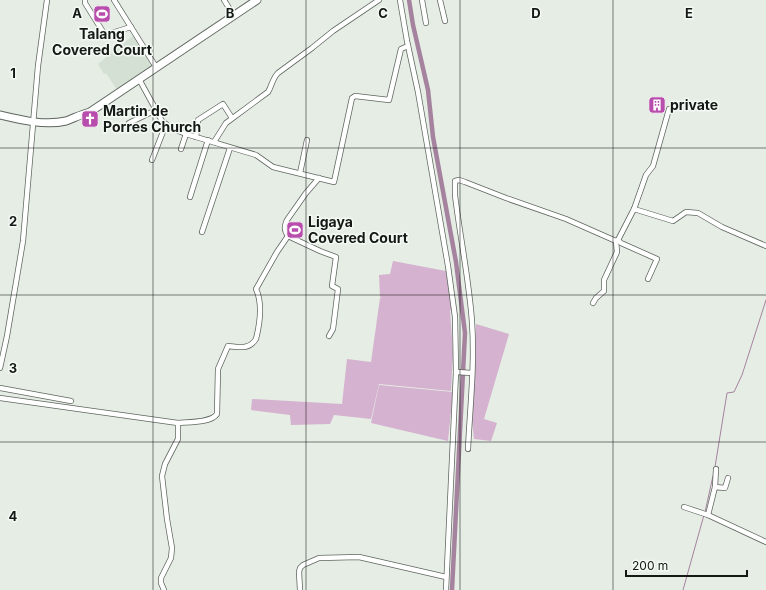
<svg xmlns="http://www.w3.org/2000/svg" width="766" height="590" viewBox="0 0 766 590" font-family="Inter,sans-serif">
<rect width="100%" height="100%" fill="#e5ede5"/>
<path fill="#d3e0d3" d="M134 35 154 66 118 91 106 73 104 74 98 64Z"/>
<g fill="#d5b2cf">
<path d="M393 261 446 271 452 310H450L453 353 451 391 379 384 371 419 334 415 330 424 291 425 290 415 251 410 252 399 342 404 347 359 371 362 380 298H382L380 297 379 275 390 274Z"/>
<path d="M476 324 509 334 484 419 497 423 491 441 474 439 472 421 475 371Z"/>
<path d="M379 385 453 392 448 441 371 423Z"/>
</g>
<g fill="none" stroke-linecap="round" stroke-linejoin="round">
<g stroke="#a5839f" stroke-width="1">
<path d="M715 467 727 393 734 392 742 375 766 300"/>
<path d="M705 512 713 476"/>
<path d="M683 590 704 515"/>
</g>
<path stroke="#a5839f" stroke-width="4.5" d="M409 0 413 25 428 90 433 137 456 262 465 333 452 590"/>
<defs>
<g id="street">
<path d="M85 0V3L105 35 131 27"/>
<path d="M114 0 156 67"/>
<path d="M224 0 234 16"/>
<path d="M400 0 407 41 418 92 448 266 455 317 456 372 446 590"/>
<path d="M422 0 426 23"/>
<path d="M440 0 445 21"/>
<path d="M139 79 162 121 171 128 186 134 256 155 273 167 334 182 352 98 355 96 389 100 401 49 408 46"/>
<path d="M129 123 156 110"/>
<path d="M196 137 198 120 223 104 232 118"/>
<path d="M214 142 226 123 268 92C272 86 272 79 278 73L312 48 333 31 379 0"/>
<path d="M181 149 186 134"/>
<path d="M152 160 166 124"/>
<path d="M300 173 307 140"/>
<path d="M190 197 208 140"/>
<path d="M634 209 673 221 686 212 698 213 722 227 766 246"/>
<path d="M202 232 230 148"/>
<path d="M288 236C284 230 284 227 287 220L306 193 319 178"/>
<path d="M618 240 621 243 657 259 648 279"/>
<path d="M593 303 596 298 604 291V280L617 252 616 241"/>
<path d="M0 368 7 336 23 241 38 66 47 0"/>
<path d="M456 372 472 373"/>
<path d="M0 388 71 401"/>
<path d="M0 398 178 423C188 422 211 423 217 414L218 369 228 346C239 347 249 350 256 339 260 323 263 304 256 289L277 252 288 236 320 251 336 257 332 286 338 289 333 329 329 336"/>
<path d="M468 449C470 407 475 364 472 322 469 279 460 237 455 195V181L459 180 465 182 506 198 566 219 616 241 618 240 634 209 646 175 653 166 669 109"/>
<path d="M728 478 725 488 715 487 708 515 766 542"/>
<path d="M715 487 716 469"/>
<path d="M684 507 708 515"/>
<path d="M164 590 161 583V578L171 558 172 548 167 519 162 476 165 464 178 439V423"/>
<path d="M300 590 299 572 300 568 303 565 319 558 359 557 446 577"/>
</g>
<path id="secondary" d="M0 115C21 120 45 126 66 121 74 118 82 114 90 112L257 0"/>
</defs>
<use href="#street" stroke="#5f665f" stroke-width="6"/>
<use href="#secondary" stroke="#5f665f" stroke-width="9"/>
<use href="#street" stroke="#fff" stroke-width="4.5"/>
<use href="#secondary" stroke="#fff" stroke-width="7"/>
</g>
<path fill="none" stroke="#151815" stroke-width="1" stroke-opacity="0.55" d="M153 0V590M306 0V590M460 0V590M613 0V590M0 148H766M0 295H766M0 442H766"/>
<defs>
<symbol id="stadium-square" viewBox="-11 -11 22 22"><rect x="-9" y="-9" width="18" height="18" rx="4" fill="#b94dad" stroke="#f3faf3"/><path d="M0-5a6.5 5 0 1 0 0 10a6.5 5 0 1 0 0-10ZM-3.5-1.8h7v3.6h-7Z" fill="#fff"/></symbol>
<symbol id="building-square" viewBox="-11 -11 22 22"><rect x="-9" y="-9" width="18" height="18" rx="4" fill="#b94dad" stroke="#f3faf3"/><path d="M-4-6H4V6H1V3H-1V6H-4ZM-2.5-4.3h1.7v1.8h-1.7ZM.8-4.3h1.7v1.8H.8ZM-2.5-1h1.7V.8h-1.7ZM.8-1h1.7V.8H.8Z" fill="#fff"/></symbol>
<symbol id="church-square" viewBox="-11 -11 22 22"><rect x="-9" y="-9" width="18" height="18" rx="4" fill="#b94dad" stroke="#f3faf3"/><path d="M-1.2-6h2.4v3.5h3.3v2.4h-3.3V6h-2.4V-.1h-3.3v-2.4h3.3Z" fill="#fff"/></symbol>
</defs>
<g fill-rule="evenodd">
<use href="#stadium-square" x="92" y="4" width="20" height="20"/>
<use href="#building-square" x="647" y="95" width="20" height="20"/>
<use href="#church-square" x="80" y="109" width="20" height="20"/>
<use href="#stadium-square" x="285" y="220" width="20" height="20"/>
</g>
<g text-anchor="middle" stroke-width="3" stroke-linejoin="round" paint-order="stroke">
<g font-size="14" font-weight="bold" fill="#151815" stroke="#f3faf3" text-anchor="start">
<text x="102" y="39" text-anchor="middle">Talang<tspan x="102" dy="16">Covered Court</tspan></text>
<text x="670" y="110">private</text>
<text x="103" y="116">Martin de<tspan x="103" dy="16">Porres Church</tspan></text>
<text x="308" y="227">Ligaya<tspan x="308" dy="16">Covered Court</tspan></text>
</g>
</g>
<g font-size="13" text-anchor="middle" font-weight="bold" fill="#151815" stroke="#f3faf3" stroke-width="3" stroke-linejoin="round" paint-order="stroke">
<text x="77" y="18">A</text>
<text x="230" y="18">B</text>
<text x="383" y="18">C</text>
<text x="536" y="18">D</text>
<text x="689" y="18">E</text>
<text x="13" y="78">1</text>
<text x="13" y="226">2</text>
<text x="13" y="373">3</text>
<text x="13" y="521">4</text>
</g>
<path d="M626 570v6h121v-6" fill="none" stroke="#151815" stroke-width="2"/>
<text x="632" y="570" font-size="12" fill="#151815" stroke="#f3faf3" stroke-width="3" paint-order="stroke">200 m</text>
</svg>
